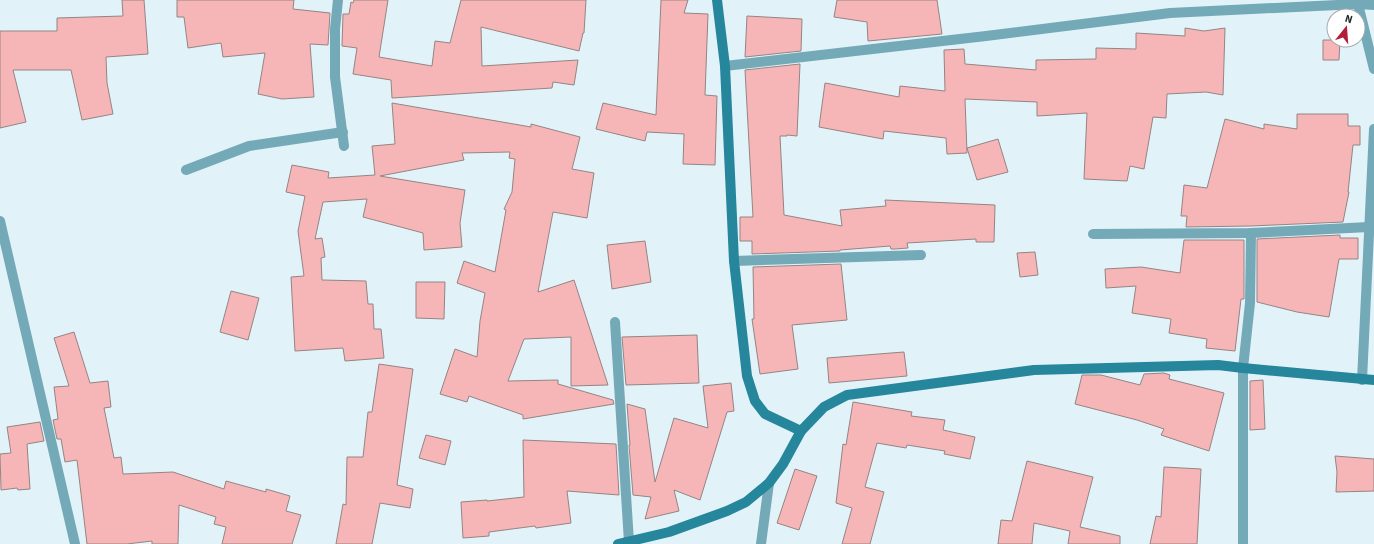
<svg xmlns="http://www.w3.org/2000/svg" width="1374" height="544" viewBox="0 0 1374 544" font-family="'Source Sans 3',sans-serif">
<rect width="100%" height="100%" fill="#e1f3f9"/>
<g fill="#f6b6b7" stroke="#958484">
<path d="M122 0H144L148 54 106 57 107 83 113 114 82 120 71 70H13L26 122 0 128V31H57V18L123 16Z"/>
<path d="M177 0H294L293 9 330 13 328 45 310 44 314 97 282 99 258 94 265 53 223 57 221 43 188 48 184 17H177Z"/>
<path d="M354 0H388L379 57 432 66 435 41 450 43 461 0H586L584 33H583L579 51 481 27 482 66 578 60 574 85 553 82 552 88 392 98 391 80 353 74 357 48 342 46 343 14H349L351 2 353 3Z"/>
<path d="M661 0H688L684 13 708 14 705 95 717 96 715 165 683 164 684 134 647 132 645 141 596 129 603 103 656 115Z"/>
<path d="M837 0H937L942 34 868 41 867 22 834 17Z"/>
<path d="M747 16 802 19 801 51 745 57Z"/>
<path d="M1185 28 1204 31 1225 28 1223 95 1206 92 1167 94 1166 118 1153 117 1144 169 1130 166 1127 181 1084 179 1087 113 1037 116V102L965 99 967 153 947 154 946 138 884 131 883 139 819 127 825 83 899 97 900 86 945 91 944 50 964 49 965 64 1036 70V60L1096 59V48L1136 49V33L1185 36Z"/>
<path d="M1323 40H1340L1339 60H1323Z"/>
<path d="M800 64 797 136 787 135V136H780L784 215 842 226 840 210 886 206 885 200 995 205 994 242H976V239L907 243 908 248 895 249H891L890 246 840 250V251L752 254V241H740V217H753L745 70Z"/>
<path d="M392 103 531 127V124L580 137 572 169 594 173 587 218 553 212 538 292 574 280 608 385 571 386V337L524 339 508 381 558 380V384L613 400 614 404 523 419V415L469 396 467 402 440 394 455 349 477 357 480 321 485 293 457 283 464 261 495 272 506 210 504 209 512 192 515 159 509 158 510 152 462 153 464 160 380 176 465 190 460 223 462 247 424 250 423 233 363 217 367 199 323 202 315 239 322 238 325 257 321 258 322 280 366 281 368 304H373L374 329H381L384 358 345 361 343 348 295 351 291 277 304 276 298 231 305 196 286 192 292 165 329 172 328 178 375 175 372 146 395 144Z"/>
<path d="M1297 114H1348V126H1360V145H1353L1348 192H1349L1343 222 1251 226 1186 227 1187 216H1181L1184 185 1207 188 1225 119 1264 129V124L1297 129Z"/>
<path d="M998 139 1008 172 977 180 967 148Z"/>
<path d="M1340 235V238H1358V259H1339L1329 317 1297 312 1257 302V239Z"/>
<path d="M1184 240H1244V299H1241L1235 351 1206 348 1207 339 1169 333 1171 319 1132 313 1136 286 1106 288 1105 269 1141 267 1180 273Z"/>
<path d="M645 241 651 282 612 289 607 245Z"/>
<path d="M1035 252 1038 275 1020 277 1017 253Z"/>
<path d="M841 264 847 320 792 325 798 369 760 374 752 319H754L753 267Z"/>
<path d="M416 282H445L444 319 416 318Z"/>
<path d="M231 291 259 298 248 340 220 332Z"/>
<path d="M74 332 90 383 108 381 111 407 104 408 114 458 121 457 123 474 173 472 224 489 226 481 266 492V489L290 496 286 511 301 515 292 544H222L226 527 214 524 216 517 179 505 178 544H152V541L127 544H87L77 460 65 462 61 439H57L53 420 58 419 54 387 69 386 54 338Z"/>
<path d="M697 335 699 383 626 385 622 337Z"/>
<path d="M904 352 907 376 829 383 827 358Z"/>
<path d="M379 364 413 369 397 485 413 489 410 508 380 503 372 544H336L343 504 346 505 347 457H363L368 412H372Z"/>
<path d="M1164 373 1170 375 1169 379 1224 393 1209 451 1161 435 1164 429 1137 420 1075 404 1082 375H1101L1140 385 1144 374Z"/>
<path d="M1263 380 1265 429 1250 430V381Z"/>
<path d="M731 383 734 411 727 412 700 500 674 490 679 511 645 519 651 497 633 495 629 445H630L627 404 645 409 655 482 674 418 708 428 703 386Z"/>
<path d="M853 402 912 412 911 416 945 420 943 430 975 437 970 459 944 454 945 451 907 445 906 448 877 443 865 487 884 492 870 544H842L852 508 836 503 843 444 846 445Z"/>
<path d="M40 422 44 441 27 444 30 489 18 490 17 488 1 490 0 454 11 453 7 427Z"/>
<path d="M426 435 451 441 445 465 419 458Z"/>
<path d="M523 440 616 444 619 495 567 491 571 523 536 528 535 526 489 532V536L463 538 461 502 487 500V501L524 497Z"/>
<path d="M1335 456 1374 459V491L1336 492 1337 472Z"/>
<path d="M1027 461 1093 477 1080 527 1120 536V544H1068L1070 531 1034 523 1032 544H998L1001 520 1012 521Z"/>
<path d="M1164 467 1201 469 1197 544H1150L1156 516 1161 517Z"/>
<path d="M795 469 817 476 799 530 777 523Z"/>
</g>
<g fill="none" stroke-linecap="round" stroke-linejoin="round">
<g stroke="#74a9b8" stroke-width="10">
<path d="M338 0 335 29V77L344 146"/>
<path d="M1357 0 1374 69"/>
<path d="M725 66 986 36 1170 13 1358 4 1374 5"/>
<path d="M186 170 249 146 343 132"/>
<path d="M0 221 75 544"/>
<path d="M1093 234 1251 233 1369 227"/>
<path d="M734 261 921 255"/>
<path d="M615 322 629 542"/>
<path d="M1362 380 1374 129"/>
<path d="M761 544 769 483"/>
<path d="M1243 544V368L1250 303 1251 233"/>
</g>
<g stroke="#26869c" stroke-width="10">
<path d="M717 0 725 66 734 261 747 376 755 401 765 414 801 431"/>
<path d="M618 544 669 532 727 511 746 502 769 483 783 464 801 431 824 407 847 395 1034 370 1218 365 1243 368 1374 380"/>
</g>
</g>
<g transform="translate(1346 28) rotate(17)"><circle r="19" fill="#ffffff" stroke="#a8abac"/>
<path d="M0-3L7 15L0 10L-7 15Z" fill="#b21f3b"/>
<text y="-6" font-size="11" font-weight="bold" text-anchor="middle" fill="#262d2f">N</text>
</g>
</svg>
